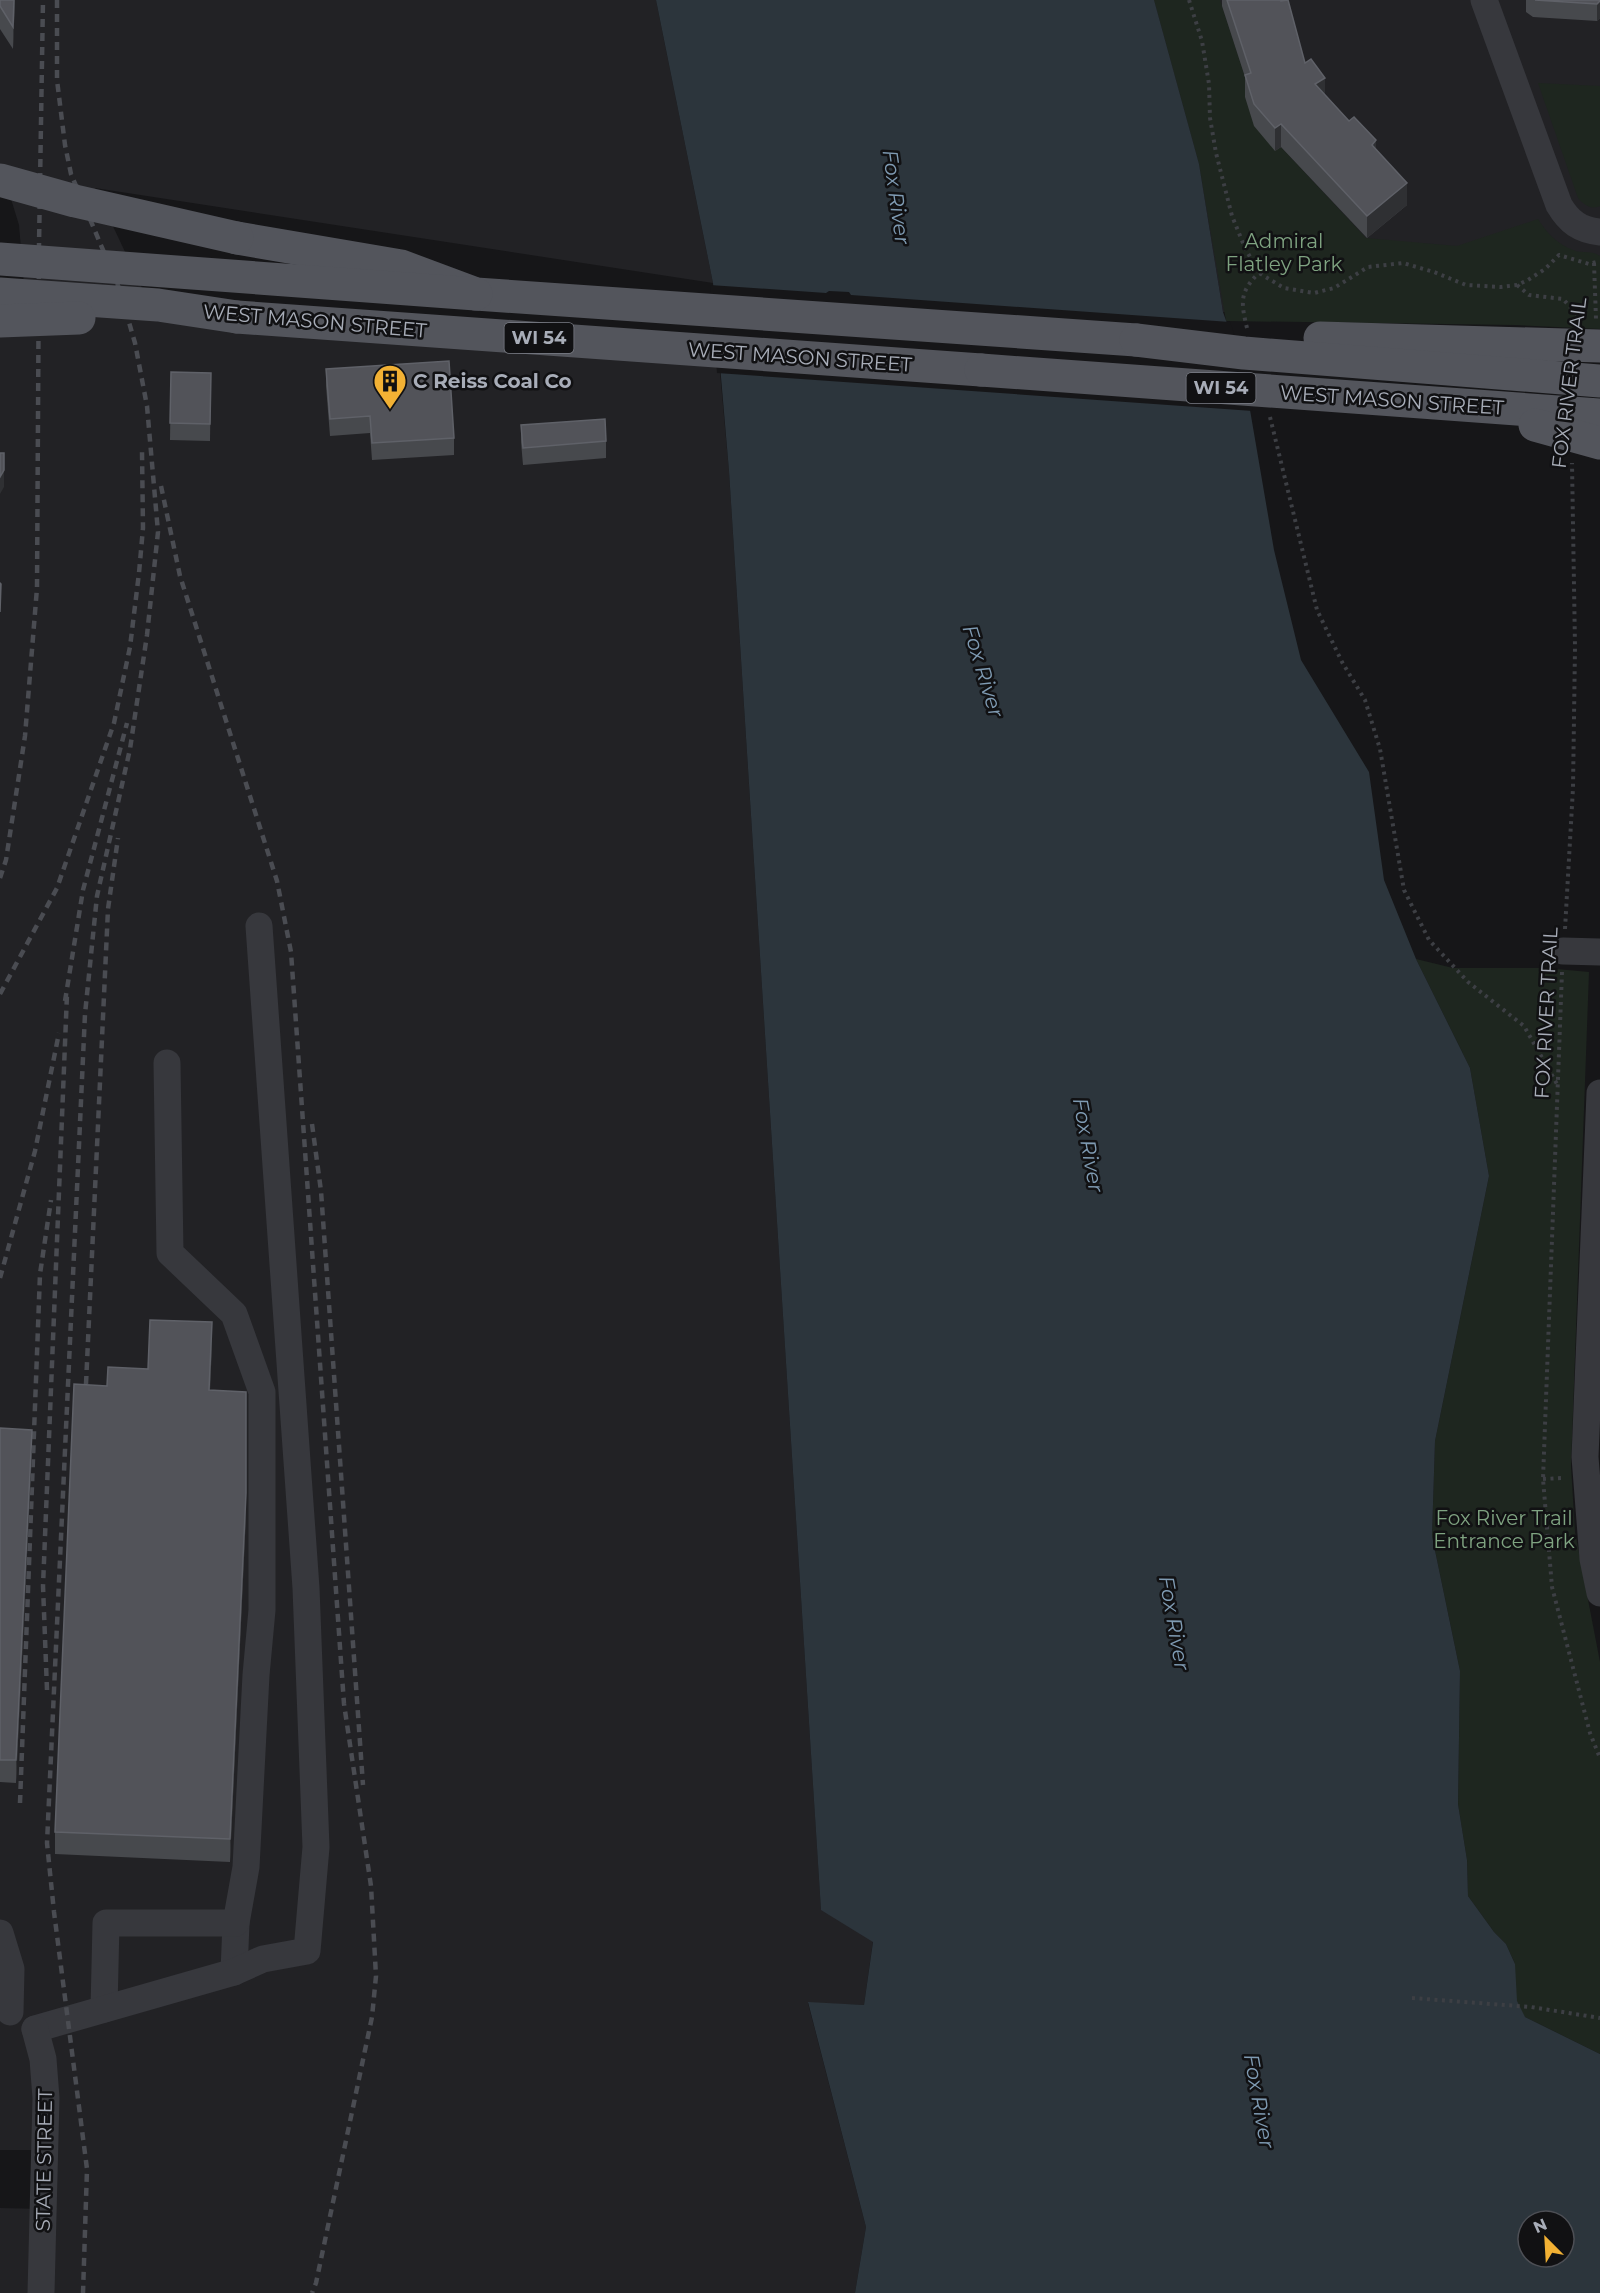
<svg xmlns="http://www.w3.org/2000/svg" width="1600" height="2293" viewBox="0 0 1600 2293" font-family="Montserrat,sans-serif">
<rect width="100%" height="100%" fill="#161618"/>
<g fill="#222225">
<path d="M0 0H656L713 283 95 188 158 322 237 317 718 351 729 471 821 1909 873 1941 864 2005 808 2003 866 2227 855 2293H0V2208L43 2209 44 2150H0V321L27 320 19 225 0 163Z"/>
<path d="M1154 0H1600V321L1223 312 1199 164Z"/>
</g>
<g fill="#1e261f">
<path d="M1154 0H1220L1251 95 1275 150 1281 147 1366 238 1457 246 1538 219C1546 232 1557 244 1573 250 1582 254 1592 250 1600 256V329L1514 325 1226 321 1199 164Z"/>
<path d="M1538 83 1600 86V206C1591 210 1584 205 1578 198Z"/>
<path d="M1416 959 1453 968H1545L1589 972 1571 1466 1575 1532 1600 1662V2054L1525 2017 1407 1991 1515 1964 1506 1944 1494 1932 1468 1896 1467 1860 1458 1804 1460 1671 1432 1536 1435 1441 1489 1176 1470 1068Z"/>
</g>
<path fill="#2c353c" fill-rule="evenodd" d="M656 0H1154L1199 164 1223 312 1243 369 1274 550 1301 660 1369 772 1384 880 1416 959 1470 1068 1489 1176 1435 1441 1432 1536 1460 1671 1458 1804 1467 1860 1468 1896 1494 1932 1506 1944 1515 1964 1517 2001 1525 2017 1600 2054V2293H855L866 2227 808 2002 864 2005 873 1942 821 1910 729 471 713 283ZM1528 2221H1564V2257H1528Z"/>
<path fill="#161618" d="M710 285 826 293 829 291 849 292 851 295 1230 322 1246 368 1253 411 717 373Z"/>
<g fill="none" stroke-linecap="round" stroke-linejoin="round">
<g stroke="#3d3f44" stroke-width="4" stroke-dasharray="3 4.5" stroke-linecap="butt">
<path d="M1189 0 1202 41 1209 84 1210 118 1216 153 1232 216 1245 248 1259 273 1284 288 1314 293 1334 288 1368 267 1403 263 1434 272 1466 285 1501 287 1517 285 1528 280 1545 269 1559 255 1589 264 1600 261"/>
<path d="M1594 263 1596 319"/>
<path d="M1517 285 1529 295 1563 299 1581 319"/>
<path d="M1247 328C1241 303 1239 292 1259 273"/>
<path d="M1270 417 1317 610 1342 662 1365 700 1380 749 1404 890 1429 940 1468 982 1524 1026 1557 1084"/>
<path d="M1565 929 1573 788 1575 647 1572 463"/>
<path d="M1562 972 1543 1479 1552 1587 1590 1733 1600 1758"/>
<path d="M1543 1479 1563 1478"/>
<path d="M1412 1998 1531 2007 1600 2018"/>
</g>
<g stroke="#37383d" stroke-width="27">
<path d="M1484 0 1559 205C1569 222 1580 230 1600 232"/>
<path d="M1563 951 1600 952"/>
<path d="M1600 1093 1585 1457 1593 1559 1600 1593"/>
<path d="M0 1933 11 1969 10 2012"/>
<path d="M234 1972 236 1923"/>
<path d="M104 2009 106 1923H236L246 1867 256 1675 262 1610V1392L234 1314 170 1253 167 1063"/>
<path d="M35 2029 234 1972 263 1959 307 1951 316 1847 306 1588 259 926"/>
<path d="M35 2029 43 2059 46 2098 41 2293"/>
</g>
<g stroke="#53555c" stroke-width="33">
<path d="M237 238 401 266 476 294 1136 340"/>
<path d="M237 317 981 370"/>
</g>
<g stroke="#4a4c52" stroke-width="4.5" stroke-dasharray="8 6" stroke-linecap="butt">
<path d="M57 0V80L65 145 71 174 119 288 135 343 147 406 158 532 147 635 130 749 97 896 85 1014 47 1843 54 1912 87 2169 83 2293"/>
<path d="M161 486 180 576 277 881 291 952 344 1704 371 1886 376 1976 372 2017 316 2283 312 2293"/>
<path d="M0 878 6 860 25 736 37 588 39 246 43 0"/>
<path d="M0 994 57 888 114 723 130 647 139 573 143 528 142 451"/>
<path d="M65 1001 83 890 127 723"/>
<path d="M312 1124 321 1191 363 1785"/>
<path d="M0 1278 35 1151 59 1033"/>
<path d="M86 1384 108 909 118 838"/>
<path d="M47 1690 43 1586 67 994"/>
<path d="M20 1803 40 1274 51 1200"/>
</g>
<g stroke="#53555c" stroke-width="33">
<path d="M0 180 75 201 237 238"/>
<path d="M0 259 476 294"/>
<path d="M0 294 158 305 237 317"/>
<path d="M0 321 79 318"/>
<path d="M1320 338 1600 346"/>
<path d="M1136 340 1244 353 1600 381"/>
<path d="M981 370 1600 415"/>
<path d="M1535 425 1600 443"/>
</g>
</g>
<g fill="#47494d">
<path d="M0 0H15L13 49 0 29Z"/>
<path d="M1222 0H1281L1305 63 1325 95 1376 150 1407 205 1367 238 1281 147 1275 151 1254 126 1245 97V77L1222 6Z"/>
<path d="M1526 0H1600V18L1597 21 1533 17 1526 12Z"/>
<path d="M326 369 454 438V455L372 460 370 433 330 436 326 386Z"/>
<path d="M171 372 211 373 210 441 170 440Z"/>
<path d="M521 425 606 441V458L523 465 521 442Z"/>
<path d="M212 1345 210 1390 246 1515 230 1862 55 1854V1832L107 1386 148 1369Z"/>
<path d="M0 1428 32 1452 16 1783 0 1782Z"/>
</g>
<g fill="#2f3033">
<path d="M14 0H15L13 49V27Z"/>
<path d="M1600 1V18L1597 21V4Z"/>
<path d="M1325 78V101L1315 84Z"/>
<path d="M1281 124V147L1275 151V128Z"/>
<path d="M1376 140V162L1372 145Z"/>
<path d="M1407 183V205L1367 238V216Z"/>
<path d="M4 470V487L0 494V477Z"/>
<path d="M212 1322V1345L209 1413V1390Z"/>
<path d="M32 1430V1452L16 1783V1760Z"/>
<path d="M246 1493V1515L230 1862V1839Z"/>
</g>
<g fill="#525359" stroke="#5f6168" stroke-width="1.5">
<path d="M0 0H14L13 27 0 6Z"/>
<path d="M1227 0H1281V1L1288 0 1305 63 1311 59 1325 78 1315 84 1349 121 1354 117 1376 140 1372 145 1407 183 1367 216 1281 124 1275 128 1254 104 1245 75 1251 73Z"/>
<path d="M1535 0H1600V1L1597 4Z"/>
<path d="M449 361 454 438 372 443 370 416 330 419 326 369Z"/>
<path d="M171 372 211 373 210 424 170 423Z"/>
<path d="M605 419 606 441 523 448 521 425Z"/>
<path d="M0 453H4V470L0 477Z"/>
<path d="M0 583 1 584 0 612Z"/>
<path d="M150 1320 212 1322 209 1390 246 1392V1493L230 1839 55 1832 74 1384 107 1386 108 1367 148 1369Z"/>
<path d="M0 1428 32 1430 16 1760H0Z"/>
</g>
<defs>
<symbol id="building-pin" viewBox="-11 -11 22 30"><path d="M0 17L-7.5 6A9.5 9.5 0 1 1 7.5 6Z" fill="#f2b134" stroke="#111113"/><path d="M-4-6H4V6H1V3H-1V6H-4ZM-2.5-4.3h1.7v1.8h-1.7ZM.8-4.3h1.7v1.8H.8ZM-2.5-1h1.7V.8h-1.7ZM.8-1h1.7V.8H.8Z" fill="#111"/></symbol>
</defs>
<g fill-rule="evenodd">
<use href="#building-pin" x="371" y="362" width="38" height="52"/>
</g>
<g text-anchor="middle" stroke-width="5" stroke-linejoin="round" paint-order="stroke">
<g fill="#111113" stroke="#7b7e86" stroke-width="1.5">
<rect x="504.5" y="323" width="69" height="30" rx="4.5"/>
<rect x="1186.5" y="373" width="69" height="30" rx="4.5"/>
</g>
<g font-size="18" font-weight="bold" fill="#a8adb8">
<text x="539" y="344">WI 54</text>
<text x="1221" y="394">WI 54</text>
</g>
<g font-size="20" fill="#7fa381" stroke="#111113">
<text x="1284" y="248">Admiral<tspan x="1284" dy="23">Flatley Park</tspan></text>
<text x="1504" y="1525">Fox River Trail<tspan x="1504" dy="23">Entrance Park</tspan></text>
</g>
<g font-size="20" fill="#a8adb8" stroke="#111113">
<text transform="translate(315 321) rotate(5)" y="7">WEST MASON STREET</text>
<text transform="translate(800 357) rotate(4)" y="7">WEST MASON STREET</text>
<text transform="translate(1569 383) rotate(-83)" y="7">FOX RIVER TRAIL</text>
<text transform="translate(1392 400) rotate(4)" y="7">WEST MASON STREET</text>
<text transform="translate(1546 1013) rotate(-87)" y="7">FOX RIVER TRAIL</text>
<text transform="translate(44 2160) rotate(-89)" y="7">STATE STREET</text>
</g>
<g font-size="20" font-weight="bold" fill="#a8adb8" stroke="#111113" text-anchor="start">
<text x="413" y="388">C Reiss Coal Co</text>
</g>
<g font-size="21" font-style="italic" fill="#7f9bb3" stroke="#111113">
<text transform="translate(896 197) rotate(82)" y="7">Fox River</text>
<text transform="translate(983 671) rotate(73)" y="7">Fox River</text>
<text transform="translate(1088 1145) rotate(80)" y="7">Fox River</text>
<text transform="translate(1174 1623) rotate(80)" y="7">Fox River</text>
<text transform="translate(1259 2101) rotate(80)" y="7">Fox River</text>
</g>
</g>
<g transform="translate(1546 2239) rotate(336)"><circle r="28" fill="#111113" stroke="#4d4f55" stroke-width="1.5"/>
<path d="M0-4.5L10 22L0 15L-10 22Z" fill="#f2b134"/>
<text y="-9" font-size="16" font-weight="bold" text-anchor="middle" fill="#a8adb8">N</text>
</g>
</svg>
